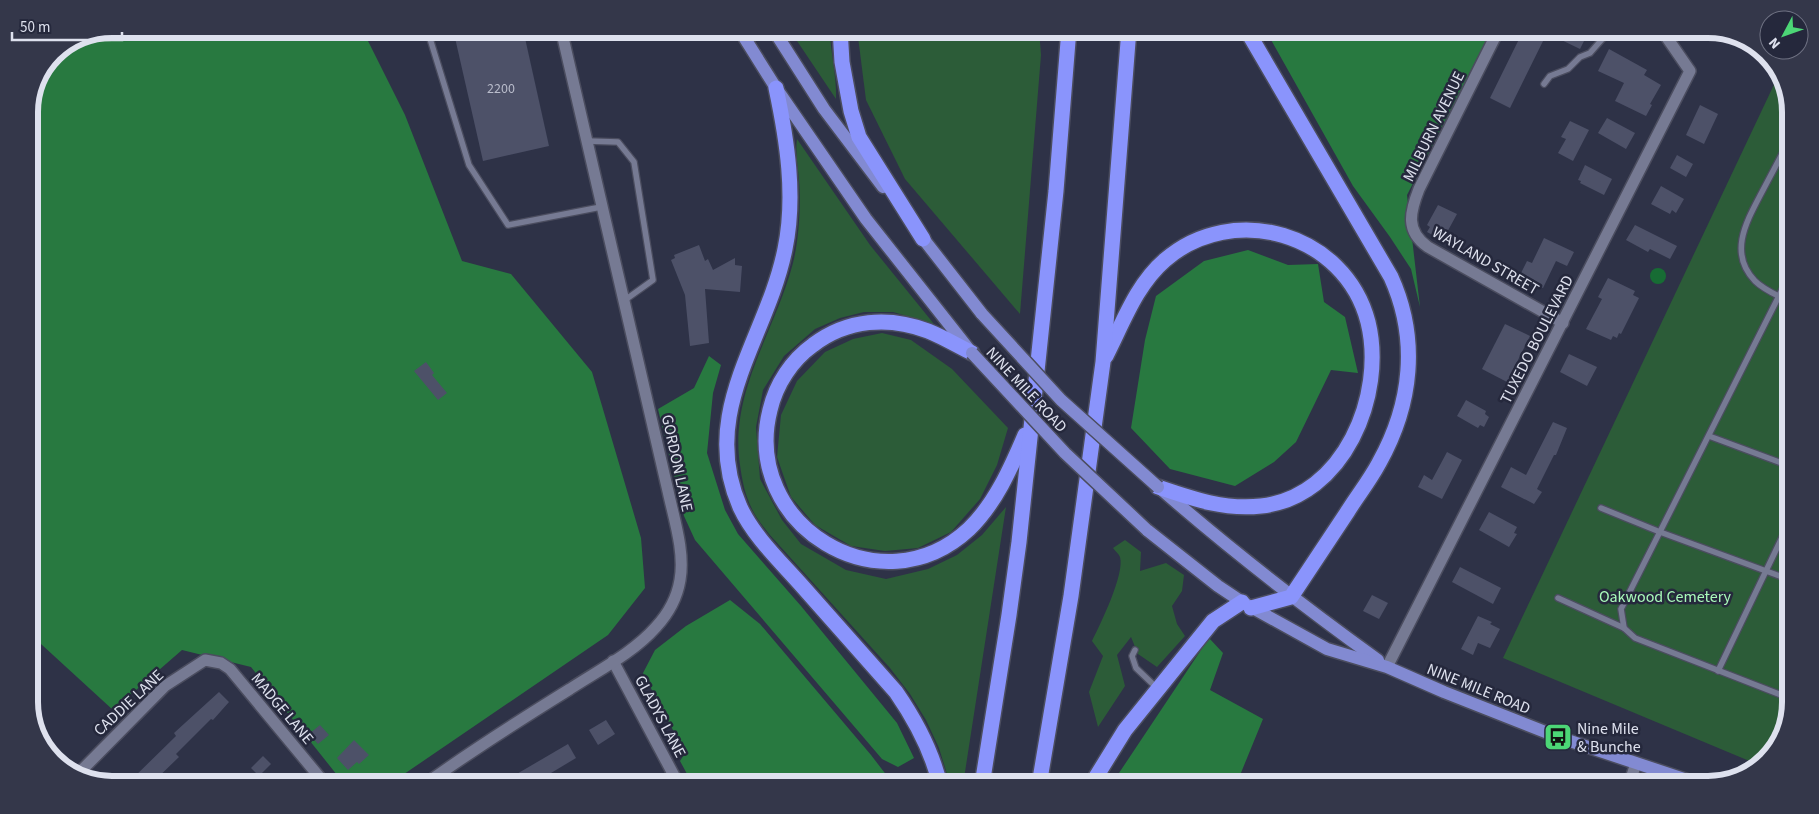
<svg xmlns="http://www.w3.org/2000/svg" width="1819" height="814" viewBox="0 0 1819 814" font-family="'Source Sans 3',sans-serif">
<rect width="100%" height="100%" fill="#2e3247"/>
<g fill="#2c5c38">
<path d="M789 29H830C830 52 837 75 836 99Z"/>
<path d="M857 29H1039L1041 55 1020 314 905 179 866 100Z"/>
<path d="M1779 74 1790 106 1784 734 1759 765 1503 658Z"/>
<path d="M797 139 870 245 934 324 893 312H864L840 318 815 329 784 356 763 390 756 427 760 479 782 520 801 544 846 570 886 579 928 569 957 555 982 535 1006 507 963 785 950 784 939 748 926 720 910 694 890 668 769 534C763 526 756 518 752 509 745 495 742 480 740 465 729 392 775 332 793 263 799 239 801 205 799 180 798 166 795 152 797 139Z"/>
<path d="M882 333 911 340 952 369 1008 428 997 465 980 499 951 532 918 548 885 551 851 546 815 525 791 497 777 457 781 415 797 381 825 352 853 339Z"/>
<path d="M1125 540 1141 552 1140 571 1166 563 1184 575 1182 591 1172 606 1177 624 1185 636 1157 667 1138 654 1131 637 1117 655 1125 686 1098 727 1089 692 1103 656 1092 641C1100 625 1125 574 1120 557 1119 554 1115 551 1113 548Z"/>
</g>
<g fill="#287940">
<path d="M111 29H362L405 115 462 261 511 274 592 372 641 538 645 588 608 635 388 785H345L251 667 182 650 113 710 29 633V106L53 53Z"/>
<path d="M1265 29H1492L1407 195 1420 307 1411 269 1390 237 1353 186Z"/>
<path d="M1248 250 1288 265 1318 264 1324 302 1345 317 1358 373 1331 370 1296 442 1274 462 1235 486 1170 469 1131 428 1145 340 1156 296 1204 261Z"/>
<path d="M709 356 721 365 713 393 707 453 725 510 738 534 801 606 897 723 914 758 898 767 882 759 695 540 684 516 658 409 694 388Z"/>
<path d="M730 600 760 624 871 755 894 785H693L680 761 685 753 643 673 655 650 686 626Z"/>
<path d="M1209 638 1223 653 1210 690 1263 719 1236 785H1111Z"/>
</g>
<circle fill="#176c34" cx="1658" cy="276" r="8"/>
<g fill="#4d5168">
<path d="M453 29H523L549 146 483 161Z"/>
<path d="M1524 29H1590L1580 49 1547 33 1510 108 1490 98Z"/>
<path d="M1609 49 1647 70 1644 75 1661 85 1650 104 1652 105 1646 116 1615 101 1624 83 1598 71Z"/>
<path d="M1700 105 1718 114 1704 144 1686 135Z"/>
<path d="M1607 118 1635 133 1626 149 1598 133Z"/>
<path d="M1570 121 1589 130 1573 161 1558 153 1566 139 1561 137Z"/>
<path d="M1677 155 1693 164 1686 177 1670 168Z"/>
<path d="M1585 165 1612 179 1604 195 1580 183 1581 181 1578 180Z"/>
<path d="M1661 186 1684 199 1676 213 1672 210 1670 214 1651 204Z"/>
<path d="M1438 205 1457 214 1445 236 1442 235 1440 239 1427 232 1430 227 1427 225Z"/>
<path d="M1635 225 1677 246 1670 259 1650 249 1648 252 1626 240Z"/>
<path d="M1544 238 1574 252 1567 266 1556 261 1543 288 1519 277 1527 261 1532 263Z"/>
<path d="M699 245 705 261 708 259 713 270 735 258V265L742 266 740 292 705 289 709 343 690 346 685 295 671 260 675 258 674 255Z"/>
<path d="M1608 278 1635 291 1633 295 1639 298 1621 334 1619 333 1617 338 1613 336 1611 340 1586 329 1602 299 1598 297Z"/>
<path d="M1505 324 1530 336 1507 382 1482 369Z"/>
<path d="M1569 354 1597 367 1587 386 1560 372Z"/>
<path d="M426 362 434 373 432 375 447 393 438 400 414 371Z"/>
<path d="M1466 400 1486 411 1485 414 1489 417 1484 427 1480 425 1478 428 1457 416Z"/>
<path d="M1553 422 1567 428 1556 455H1554L1537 489 1542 492 1534 504 1501 487 1511 467 1526 475Z"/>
<path d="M1447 452 1462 460 1442 499 1418 487 1424 475 1432 480Z"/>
<path d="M1489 512 1517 527 1514 533 1517 534 1509 547 1479 530Z"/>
<path d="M1460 567 1501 588 1493 604 1452 582Z"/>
<path d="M1372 595 1388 603 1379 619 1363 611Z"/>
<path d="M1478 616 1492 622 1490 624 1500 629 1490 648 1478 643 1473 655 1461 649Z"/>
<path d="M219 692 229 702 213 720 211 719 176 754 179 757 150 785H126L176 736 174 733Z"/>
<path d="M606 720 615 734 598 745 589 730Z"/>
<path d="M320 725 329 735 318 744 309 734Z"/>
<path d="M354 740 369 755 359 764 357 762 348 770 337 758Z"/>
<path d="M568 744 576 758 531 785H521L515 775Z"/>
<path d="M263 756 271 764 259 776 251 768Z"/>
</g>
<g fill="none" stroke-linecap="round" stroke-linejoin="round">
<defs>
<g id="lane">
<path d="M427 29 469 165 508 225 601 207"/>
<path d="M1544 84 1550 76 1568 69 1580 57 1590 53 1611 29"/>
<path d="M587 141 618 142 634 162 653 280 625 300"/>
<path d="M1788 301C1777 295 1764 290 1755 281 1727 252 1748 219 1763 190 1772 173 1781 156 1790 139"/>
<path d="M1709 436 1787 465"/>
<path d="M1601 508 1660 532 1785 578"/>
<path d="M1558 598 1624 628 1635 638 1784 696"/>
<path d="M1624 628 1621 609 1788 278"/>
<path d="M1135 650 1132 656 1136 668 1158 689"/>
<path d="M1718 671 1786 529"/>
</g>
<g id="street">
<path d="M1499 29 1419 189C1410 212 1405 231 1428 247L1563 323"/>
<path d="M613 661 679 785"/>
<path d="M1387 667 1690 71 1661 29"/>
<path d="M76 776 165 686 205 660 221 663 230 669 326 785"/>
<path d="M424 785C471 751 520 720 570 689 599 670 633 653 656 627 668 614 677 598 680 580 685 552 674 519 668 491L561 29"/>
<path d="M1629 785 1636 763"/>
</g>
<g id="primary">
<path d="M739 29 776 88 866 219 971 352"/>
<path d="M773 29 824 109 883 187"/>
<path d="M918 232 982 314"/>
<path d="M1162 490C1232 551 1303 606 1378 660"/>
<path d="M1147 530 1218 586 1242 602 1327 649 1387 667 1444 692 1558 737 1702 785"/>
</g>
<g id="highway">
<path d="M840 29 842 62 851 111 859 137 923 239"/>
<path d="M1246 29 1391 277C1419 339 1412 404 1379 463 1370 480 1358 495 1348 511 1329 540 1310 568 1291 597L1251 608"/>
<path d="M776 88C787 140 796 196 785 249 767 339 698 411 740 507 754 537 781 562 803 587 834 622 865 657 896 692 916 721 932 751 940 785"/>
<path d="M972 353C958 346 943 337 928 331 889 316 847 319 813 345 792 360 776 384 770 410 741 525 881 611 969 529 995 504 1011 468 1025 435"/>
<path d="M1106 356C1123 323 1136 285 1165 260 1233 201 1345 233 1368 322 1386 395 1344 497 1261 506 1224 510 1193 499 1158 487"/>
<path d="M982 785 1009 615 1019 542 1056 191 1069 29"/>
<path d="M1039 785 1071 596 1103 362 1129 29"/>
<path d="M1091 785 1125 730 1213 621 1242 602"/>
</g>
</defs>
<use href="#lane" stroke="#4b4d5f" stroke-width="8"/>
<use href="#street" stroke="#4b4d5f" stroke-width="14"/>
<use href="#primary" stroke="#4b4d5f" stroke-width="15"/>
<use href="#highway" stroke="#4b4d5f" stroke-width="18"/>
<use href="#lane" stroke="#767a93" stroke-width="5.5"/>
<use href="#street" stroke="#767a93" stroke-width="11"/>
<use href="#primary" stroke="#828ad2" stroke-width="12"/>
<use href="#highway" stroke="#8a94fc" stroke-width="15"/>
<defs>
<g id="primary-bridge">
<path d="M982 314 1061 400 1158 487"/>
<path d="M972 353 1065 453 1147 530"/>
</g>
</defs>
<use href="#primary-bridge" stroke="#4b4d5f" stroke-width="15" stroke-linecap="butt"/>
<use href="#primary-bridge" stroke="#828ad2" stroke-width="12"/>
</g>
<defs>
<symbol id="bus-square" viewBox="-11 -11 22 22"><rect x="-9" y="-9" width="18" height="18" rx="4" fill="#4cd676" stroke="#25283c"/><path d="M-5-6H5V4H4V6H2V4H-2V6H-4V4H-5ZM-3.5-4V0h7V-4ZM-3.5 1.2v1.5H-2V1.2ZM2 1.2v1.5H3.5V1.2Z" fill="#111"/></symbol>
</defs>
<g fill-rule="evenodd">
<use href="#bus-square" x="1542" y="721" width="32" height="32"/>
</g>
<g text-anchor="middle" stroke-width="5" stroke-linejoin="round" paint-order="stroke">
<g font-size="14" fill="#babdcc">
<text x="501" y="93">2200</text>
</g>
<g font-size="16" fill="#dee1ee" stroke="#25283c">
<text transform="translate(1433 126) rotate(-64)" y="6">MILBURN AVENUE</text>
<text transform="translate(1486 260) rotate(30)" y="6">WAYLAND STREET</text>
<text transform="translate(1536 339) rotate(-63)" y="6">TUXEDO BOULEVARD</text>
<text transform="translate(1027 389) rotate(47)" y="6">NINE MILE ROAD</text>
<text transform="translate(678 463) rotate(78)" y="6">GORDON LANE</text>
<text transform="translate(1479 688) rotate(22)" y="6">NINE MILE ROAD</text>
<text transform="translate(128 702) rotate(-43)" y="6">CADDIE LANE</text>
<text transform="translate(283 708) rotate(50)" y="6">MADGE LANE</text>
<text transform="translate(661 716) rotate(62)" y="6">GLADYS LANE</text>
</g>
<g font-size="16" fill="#a9faba" stroke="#25283c">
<text x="1665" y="602">Oakwood Cemetery</text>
</g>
<g font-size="16" fill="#dee1ee" stroke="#25283c" text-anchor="start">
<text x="1577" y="734">Nine Mile<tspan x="1577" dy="18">&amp; Bunche</tspan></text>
</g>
</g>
<path d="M0 0H1819V814H0ZM112 38H1708A74 74 0 0 1 1782 112V702A74 74 0 0 1 1708 776H112A74 74 0 0 1 38 702V112A74 74 0 0 1 112 38Z" fill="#34374a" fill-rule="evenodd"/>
<path fill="none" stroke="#dee1ee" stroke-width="6" d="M112 38H1708A74 74 0 0 1 1782 112V702A74 74 0 0 1 1708 776H112A74 74 0 0 1 38 702V112A74 74 0 0 1 112 38Z"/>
<g transform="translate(1784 35) rotate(229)"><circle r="24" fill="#25283c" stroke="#6f7283"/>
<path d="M0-4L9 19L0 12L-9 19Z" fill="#4cd676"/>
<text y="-8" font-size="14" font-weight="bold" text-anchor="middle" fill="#dee1ee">N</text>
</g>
<path d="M12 32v8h110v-8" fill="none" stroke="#dee1ee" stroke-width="2.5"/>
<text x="20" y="32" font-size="15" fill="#dee1ee" stroke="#25283c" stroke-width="4" paint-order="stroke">50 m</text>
</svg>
